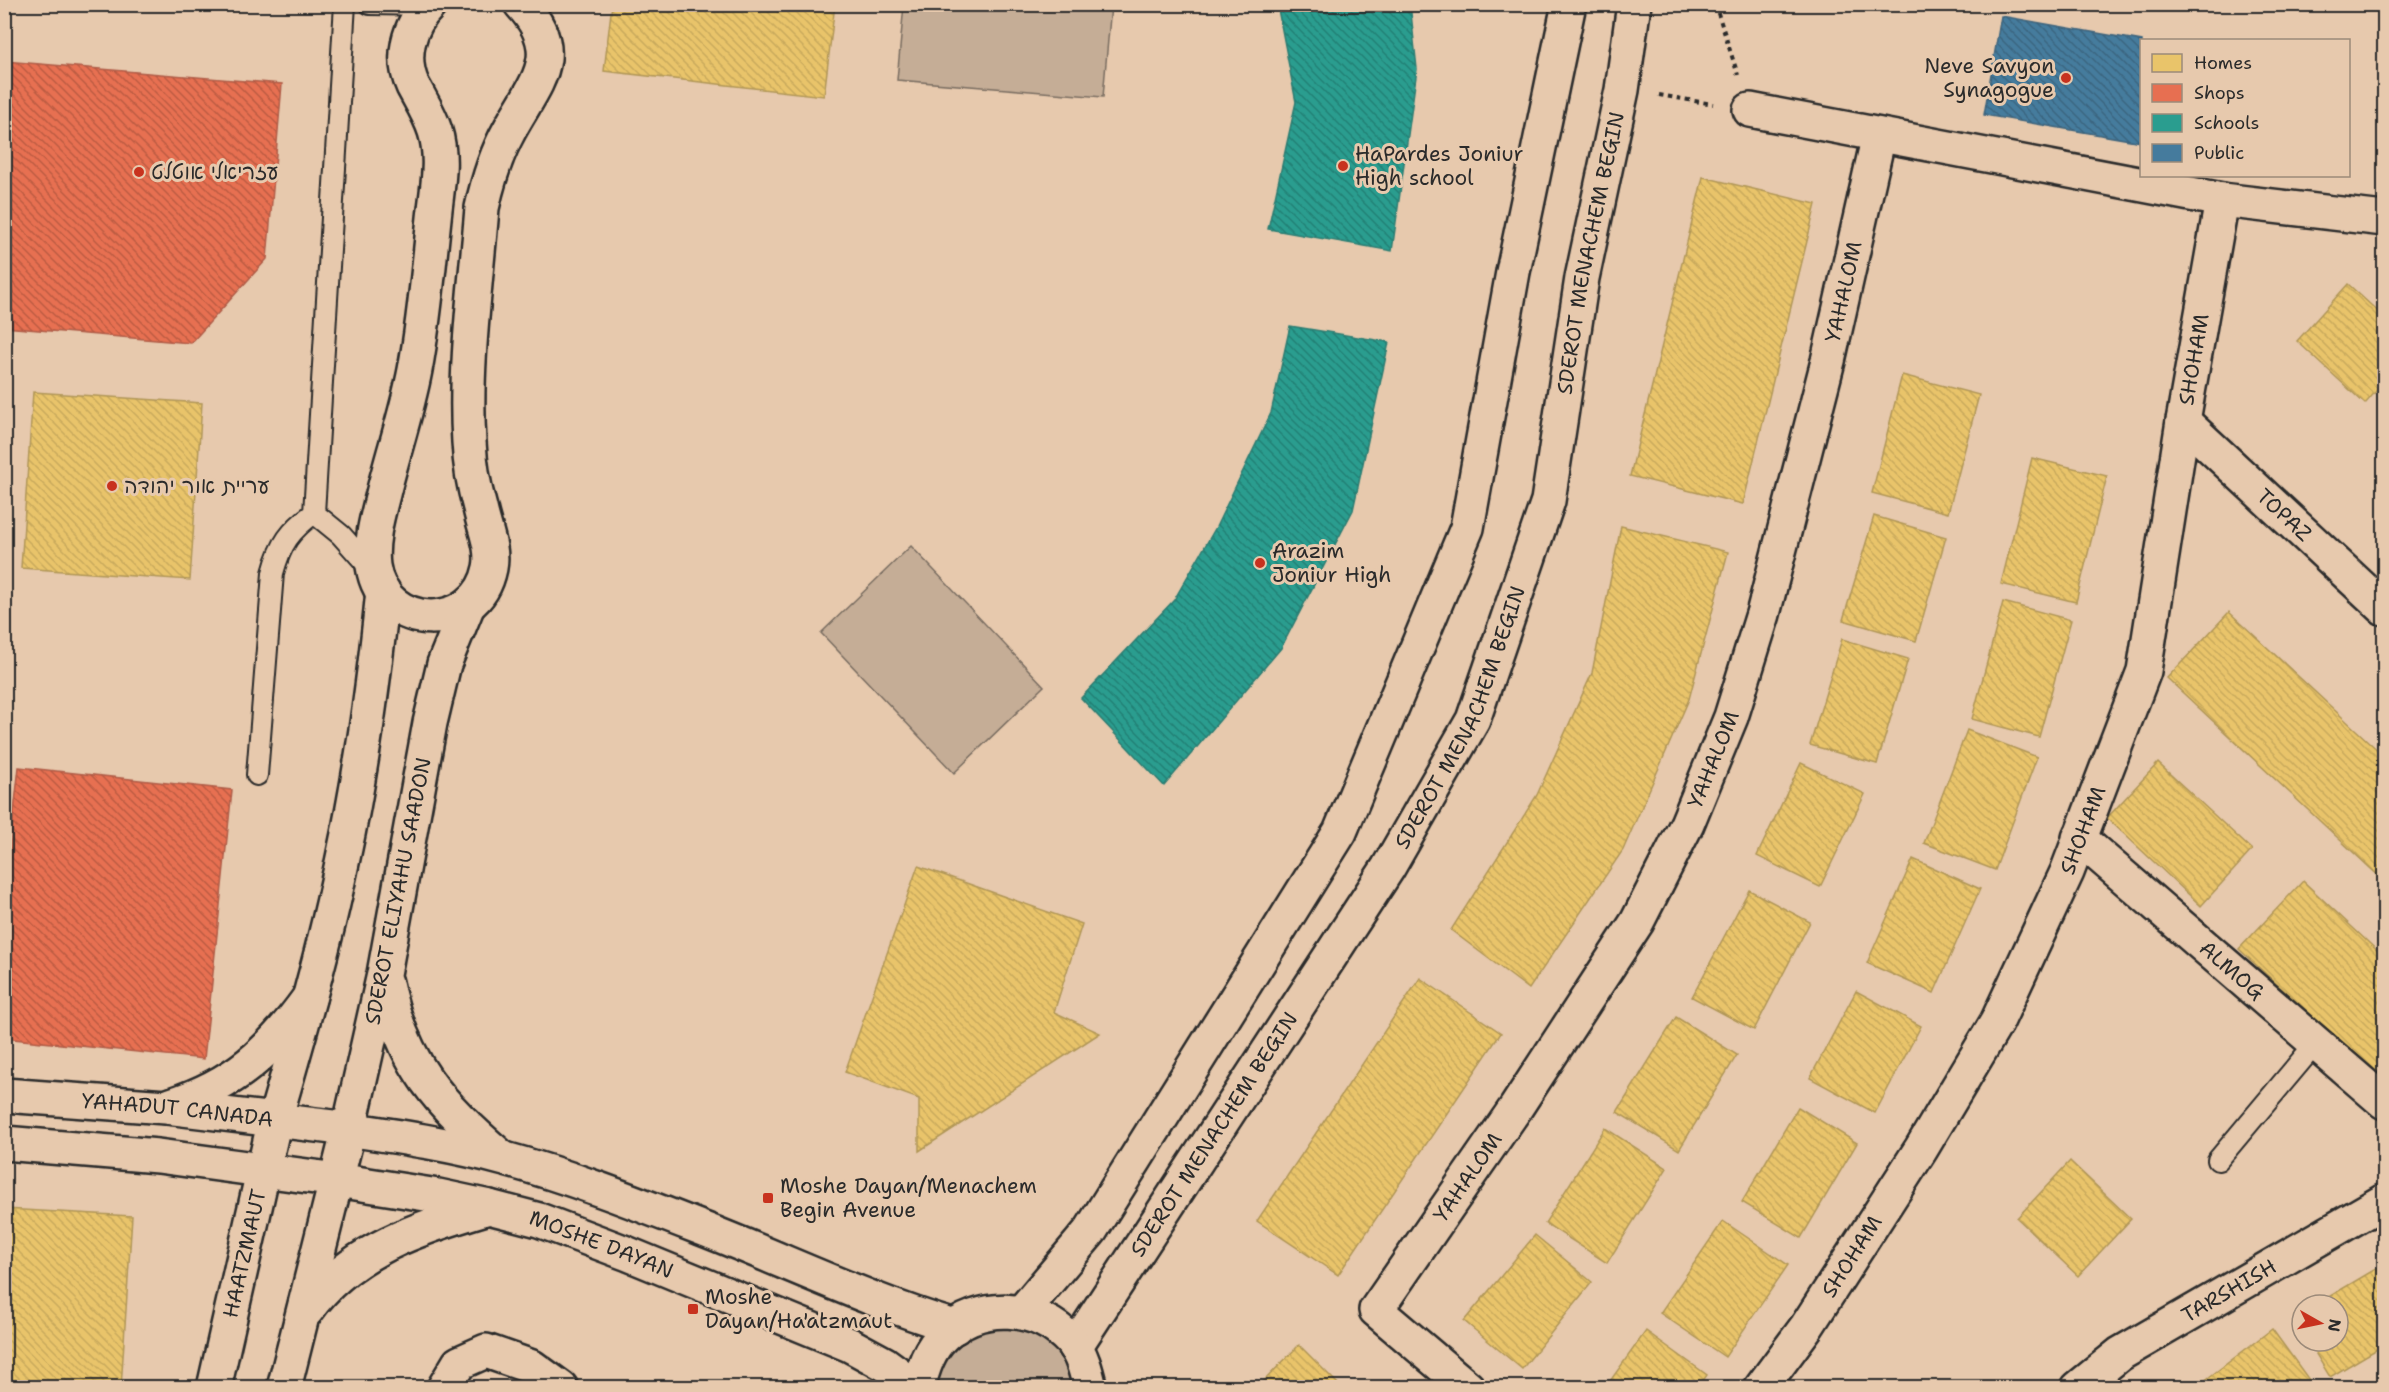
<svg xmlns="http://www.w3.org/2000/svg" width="2389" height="1392" viewBox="0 0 2389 1392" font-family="'Shantell Sans','Playpen Sans Hebrew',sans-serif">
<defs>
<pattern id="homes-back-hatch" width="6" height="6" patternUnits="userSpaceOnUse" patternTransform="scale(1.5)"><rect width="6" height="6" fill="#e9c46a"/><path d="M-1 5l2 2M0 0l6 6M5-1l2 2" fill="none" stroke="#c8a95c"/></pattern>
<pattern id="shops-back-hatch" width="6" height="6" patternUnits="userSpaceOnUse" patternTransform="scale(1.5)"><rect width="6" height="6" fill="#e76f51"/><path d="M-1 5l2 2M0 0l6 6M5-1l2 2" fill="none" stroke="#bb5b43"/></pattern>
<pattern id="schools-back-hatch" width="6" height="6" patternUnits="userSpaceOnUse" patternTransform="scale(1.5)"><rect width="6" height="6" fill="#2a9d8f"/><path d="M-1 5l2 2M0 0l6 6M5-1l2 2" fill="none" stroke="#248075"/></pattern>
<pattern id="public-back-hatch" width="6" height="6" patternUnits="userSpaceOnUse" patternTransform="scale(1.5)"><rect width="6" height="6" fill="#457b9d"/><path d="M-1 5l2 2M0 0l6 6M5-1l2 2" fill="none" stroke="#3a6580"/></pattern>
</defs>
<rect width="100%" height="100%" fill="#e7c9ad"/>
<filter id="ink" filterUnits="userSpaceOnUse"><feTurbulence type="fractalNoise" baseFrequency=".0167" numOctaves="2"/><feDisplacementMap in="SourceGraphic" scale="12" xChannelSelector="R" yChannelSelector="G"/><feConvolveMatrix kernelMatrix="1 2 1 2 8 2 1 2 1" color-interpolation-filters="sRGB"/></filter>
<g filter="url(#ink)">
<g fill="#c5ad96" stroke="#786c60" stroke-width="1.5">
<path d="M904 5H1111L1103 97 897 80Z"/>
<path d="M911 546 1044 686 954 773 821 633Z"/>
<path d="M969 1324 1047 1328 1083 1388H925Z"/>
</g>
<g fill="url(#homes-back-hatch)" stroke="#b09657" stroke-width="1.5">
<path d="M612 4H835L824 96 604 71Z"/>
<path d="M1703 177 1816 204 1743 504 1630 476Z"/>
<path d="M2348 284 2384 317V382L2365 404 2297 341Z"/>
<path d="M1902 375 1979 395 1948 513 1872 493Z"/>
<path d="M33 392 202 403 190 580 21 568Z"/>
<path d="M2032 458 2107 476 2076 602 2001 584Z"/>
<path d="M1874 516 1946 537 1916 641 1843 620Z"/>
<path d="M1621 526 1728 552 1689 699 1623 850 1529 989 1451 930 1537 795 1592 673Z"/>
<path d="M2003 602 2071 620 2039 737 1972 719Z"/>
<path d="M2229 612 2384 756V881L2167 678Z"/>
<path d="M1842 639 1908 659 1877 764 1810 745Z"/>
<path d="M1967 730 2037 757 1995 870 1924 843Z"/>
<path d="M1801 763 1865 794 1820 887 1757 856Z"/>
<path d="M2158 763 2252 850 2201 906 2107 818Z"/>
<path d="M1913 859 1980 889 1934 993 1867 963Z"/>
<path d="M918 866 1082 924 1054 1012 1100 1033 919 1151V1099L845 1072Z"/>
<path d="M2303 881 2384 957V1084L2239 949Z"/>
<path d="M1749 890 1810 922 1754 1030 1692 997Z"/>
<path d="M1420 978 1501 1033 1338 1275 1257 1221Z"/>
<path d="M1856 991 1921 1026 1875 1113 1810 1078Z"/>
<path d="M1676 1017 1737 1055 1679 1150 1617 1112Z"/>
<path d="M1798 1107 1857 1143 1801 1238 1742 1202Z"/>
<path d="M1605 1128 1667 1168 1607 1263 1545 1223Z"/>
<path d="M2070 1161 2131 1219 2078 1276 2017 1218Z"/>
<path d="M4 1209 132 1216 121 1388H4Z"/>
<path d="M1723 1221 1788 1265 1725 1357 1660 1313Z"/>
<path d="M1535 1235 1592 1282 1522 1369 1464 1321Z"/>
<path d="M2384 1264V1345L2330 1377 2308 1341H2338V1305H2315Z"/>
<path d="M2302 1313V1330L2294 1317Z"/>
<path d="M2272 1329 2312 1384 2307 1388H2195Z"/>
<path d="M1646 1331 1707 1375 1698 1388H1605Z"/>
<path d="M1299 1345 1342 1388H1257Z"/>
</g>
<g fill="url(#shops-back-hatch)" stroke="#af5b46" stroke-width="1.5">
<path d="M4 61 282 84 267 259 191 343 4 327Z"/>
<path d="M19 767 232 790 204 1059 4 1038V901Z"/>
</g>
<g fill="url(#schools-back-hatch)" stroke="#2a7b71" stroke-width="1.5">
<path d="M1277 4H1410L1417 69 1392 251 1268 229 1296 102Z"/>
<path d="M1290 326 1389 342 1353 510 1281 648 1164 786 1081 698 1174 600 1216 527 1271 413Z"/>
</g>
<path fill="url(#public-back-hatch)" stroke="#3d637b" stroke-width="1.5" d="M2001 16 2142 41V142L1984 115Z"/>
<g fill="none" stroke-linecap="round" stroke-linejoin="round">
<defs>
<g id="service">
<path d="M370 4 430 5"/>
<path d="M314 513 341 535 372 570"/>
<path d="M257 775 273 573C281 543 290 531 314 513L345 4"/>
<path d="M2218 1160 2316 1043"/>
</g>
<g id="minor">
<path d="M1750 110 2222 200 2384 219"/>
<path id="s1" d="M2183 421 2384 608"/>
<path id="s2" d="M2079 838 2384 1102"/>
<path d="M444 1388 459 1363 486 1351 532 1367 561 1388"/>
<path id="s3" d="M1468 1388 1376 1310 1515 1109 1637 922 1687 824 1731 717 1763 614 1828 361 1879 135"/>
<path id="s4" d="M1761 1388 1807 1326 1921 1149 1997 1022 2067 872 2144 671 2183 421 2222 200"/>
<path id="s5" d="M2078 1388 2120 1354 2384 1201"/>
</g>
<g id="tertiary">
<path d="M430 4C408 26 400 58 413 86 421 101 430 115 435 131 443 157 438 183 435 209 429 263 425 317 415 370 407 412 393 453 383 494 377 517 370 543 373 566 383 633 477 634 490 568 494 548 484 528 480 508 474 487 470 464 469 442 464 367 476 283 482 208 488 180 496 154 510 129 535 83 567 54 521 4"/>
<path d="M468 605 444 664 430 723 384 974 349 1129C401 1137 454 1145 505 1159 571 1177 637 1203 701 1228 786 1261 868 1301 955 1327"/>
<path d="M386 983C403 1065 439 1103 500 1156"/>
<path d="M275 1119C300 1033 325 946 343 858 362 770 374 681 383 591"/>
<path id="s6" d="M337 1180 438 1196 489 1207 539 1220 626 1253 850 1345 885 1364 918 1388"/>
<path d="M1022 1312 1091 1230 1340 832 1467 528 1513 272 1569 4"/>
<path id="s7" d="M1075 1347 1388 868 1473 720 1548 501 1582 278 1622 90 1634 4"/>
<path d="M918 1388C923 1368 929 1349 944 1335 981 1301 1037 1304 1071 1341 1082 1354 1086 1371 1090 1388"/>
</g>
<g id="secondary">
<path id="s8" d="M4 1095 166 1107 349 1129 284 1388"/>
<path d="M171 1105C235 1084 270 1052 309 998"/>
<path d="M4 1143 158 1156 337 1180"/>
<path d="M307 1310C349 1250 421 1227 489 1207"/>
<path id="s9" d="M214 1388 275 1119"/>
</g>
</defs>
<use href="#service" stroke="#2b2b2b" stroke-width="24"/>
<use href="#minor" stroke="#2b2b2b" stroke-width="38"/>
<use href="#tertiary" stroke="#2b2b2b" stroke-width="38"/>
<use href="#secondary" stroke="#2b2b2b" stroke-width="38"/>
<g stroke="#2b2b2b" stroke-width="4" stroke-dasharray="4.5 4.5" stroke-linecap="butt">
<path d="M1715 4 1738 75"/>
<path d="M1659 95 1713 104"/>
</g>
<use href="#service" stroke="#e7c9ad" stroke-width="20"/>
<use href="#minor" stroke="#e7c9ad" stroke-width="33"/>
<use href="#tertiary" stroke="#e7c9ad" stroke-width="33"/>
<use href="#secondary" stroke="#e7c9ad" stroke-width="33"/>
</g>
</g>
<g fill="#c8321e" stroke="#e7c9ad" stroke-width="2">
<circle cx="2066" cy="78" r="6"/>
<circle cx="1343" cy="166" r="6"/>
<circle cx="139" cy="172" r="6"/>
<circle cx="112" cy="486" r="6"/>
<circle cx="1260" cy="563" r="6"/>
<rect x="762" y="1192" width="12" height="12" rx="3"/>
<rect x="687" y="1303" width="12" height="12" rx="3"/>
</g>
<g text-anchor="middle" stroke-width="6" stroke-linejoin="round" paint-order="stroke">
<g font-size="21" fill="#2b2b2b" stroke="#e7c9ad" text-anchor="start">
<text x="2054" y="73" text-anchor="end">Neve Savyon<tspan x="2054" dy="24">Synagogue</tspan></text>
<text x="1355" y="161">HaPardes Joniur<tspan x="1355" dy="24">High school</tspan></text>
<text x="151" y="179">עזריאלי אוטלט</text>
<text x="124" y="493">עריית אור יהודה</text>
<text x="1272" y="558">Arazim<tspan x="1272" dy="24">Joniur High</tspan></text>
<text x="780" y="1193">Moshe Dayan/Menachem<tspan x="780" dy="24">Begin Avenue</tspan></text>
<text x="705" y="1304">Moshe<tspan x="705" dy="24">Dayan/Ha'atzmaut</tspan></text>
</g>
<g font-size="21" fill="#2b2b2b" stroke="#e7c9ad">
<text dy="7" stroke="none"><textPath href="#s7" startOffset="1226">SDEROT MENACHEM BEGIN</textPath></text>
<text dy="7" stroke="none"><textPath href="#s3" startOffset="1254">YAHALOM</textPath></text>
<text dy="7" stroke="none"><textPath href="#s4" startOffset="1132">SHOHAM</textPath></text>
<text dy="7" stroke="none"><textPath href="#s1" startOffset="138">TOPAZ</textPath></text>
<text dy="7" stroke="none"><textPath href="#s7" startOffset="740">SDEROT MENACHEM BEGIN</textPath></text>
<text dy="7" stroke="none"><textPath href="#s3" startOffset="768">YAHALOM</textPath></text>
<text dy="7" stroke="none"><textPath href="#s4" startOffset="646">SHOHAM</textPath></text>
<text transform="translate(398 891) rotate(-79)" y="7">SDEROT ELIYAHU SAADON</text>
<text dy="7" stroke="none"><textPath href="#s2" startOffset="202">ALMOG</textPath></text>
<text dy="7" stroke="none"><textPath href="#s8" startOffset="174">YAHADUT CANADA</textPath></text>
<text dy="7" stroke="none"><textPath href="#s7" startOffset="254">SDEROT MENACHEM BEGIN</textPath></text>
<text dy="7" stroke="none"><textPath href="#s3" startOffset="282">YAHALOM</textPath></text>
<text dy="7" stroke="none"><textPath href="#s6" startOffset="273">MOSHE DAYAN</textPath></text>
<text dy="7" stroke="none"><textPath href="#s9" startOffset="138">HAATZMAUT</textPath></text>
<text dy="7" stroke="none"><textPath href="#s4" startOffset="160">SHOHAM</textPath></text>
<text dy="7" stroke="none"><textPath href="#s5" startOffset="180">TARSHISH</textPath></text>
</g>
</g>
<rect width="2389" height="1392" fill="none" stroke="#e7c9ad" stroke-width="24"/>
<rect x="12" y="12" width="2365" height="1368" fill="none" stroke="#2b2b2b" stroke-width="2" filter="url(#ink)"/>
<rect x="2140" y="39" width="210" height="138" fill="#e7c9ad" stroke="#9c8a79" stroke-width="1.5"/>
<rect x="2152" y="54" width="30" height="18" fill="#e9c46a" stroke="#9c8a79" stroke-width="1.5"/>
<text x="2194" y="69" font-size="18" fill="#2b2b2b">Homes</text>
<rect x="2152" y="84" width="30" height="18" fill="#e76f51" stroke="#9c8a79" stroke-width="1.5"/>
<text x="2194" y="99" font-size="18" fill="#2b2b2b">Shops</text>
<rect x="2152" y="114" width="30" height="18" fill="#2a9d8f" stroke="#9c8a79" stroke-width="1.5"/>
<text x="2194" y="129" font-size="18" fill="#2b2b2b">Schools</text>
<rect x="2152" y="144" width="30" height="18" fill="#457b9d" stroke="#9c8a79" stroke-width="1.5"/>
<text x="2194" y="159" font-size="18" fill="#2b2b2b">Public</text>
<g transform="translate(2320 1323) rotate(99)"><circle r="28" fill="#e7c9ad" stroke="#9c8a79" stroke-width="1.5"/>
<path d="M0-4.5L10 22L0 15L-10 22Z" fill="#c8321e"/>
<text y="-9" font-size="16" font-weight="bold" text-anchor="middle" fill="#2b2b2b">N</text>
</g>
</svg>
